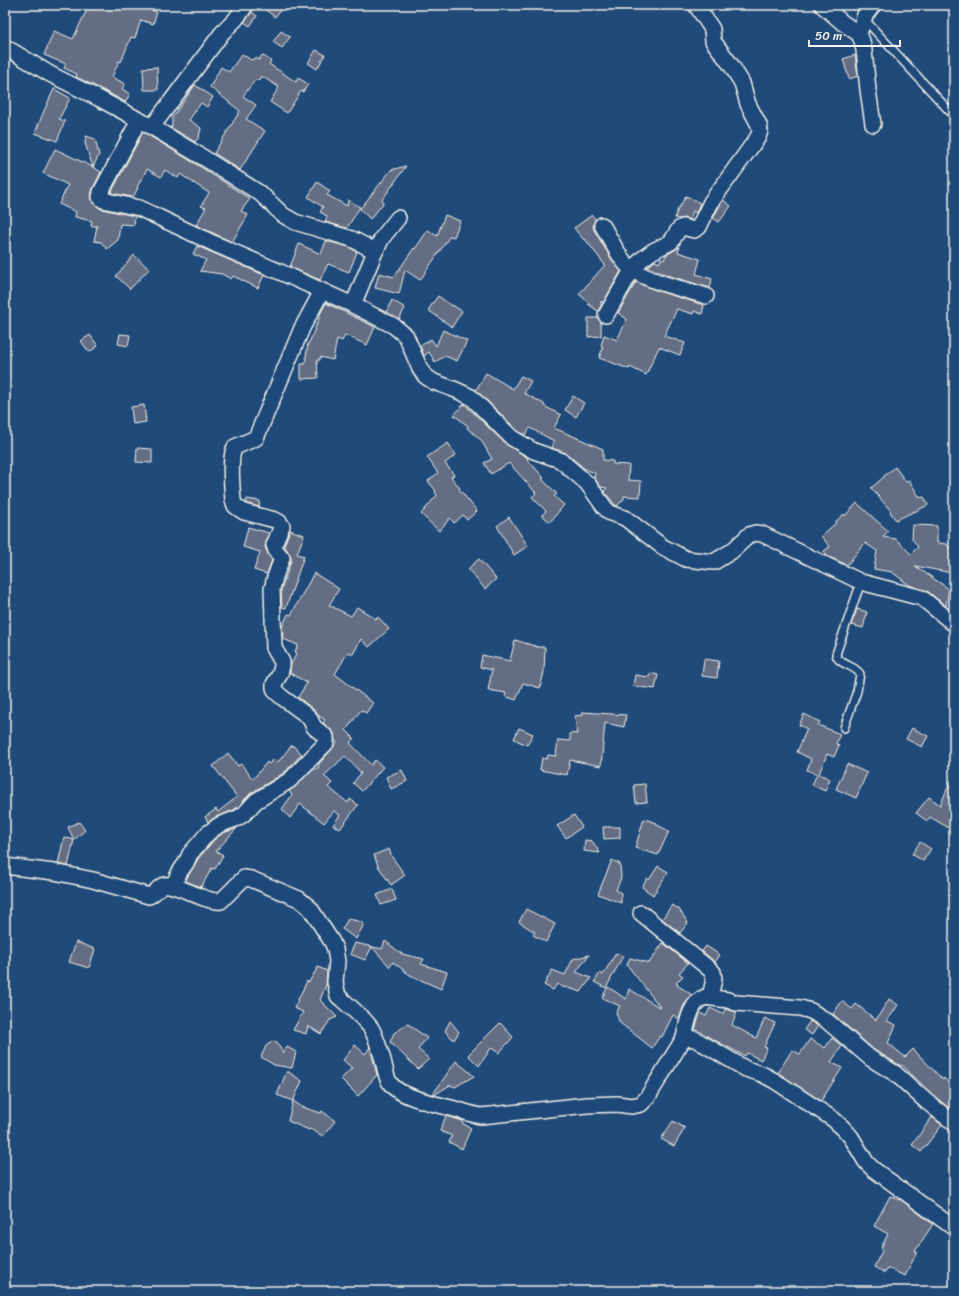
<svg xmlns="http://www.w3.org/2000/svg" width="959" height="1296" viewBox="0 0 959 1296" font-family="Sriracha,sans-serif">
<rect width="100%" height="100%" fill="#1f4a7a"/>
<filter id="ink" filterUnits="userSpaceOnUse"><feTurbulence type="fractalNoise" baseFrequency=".025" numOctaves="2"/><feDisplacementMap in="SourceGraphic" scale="8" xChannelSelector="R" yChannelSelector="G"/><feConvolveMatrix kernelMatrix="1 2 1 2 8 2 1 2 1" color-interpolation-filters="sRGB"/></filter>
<g filter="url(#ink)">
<g fill="#636d83" stroke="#f4f1e8">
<path d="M89 5H146L145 8 157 12 153 24 141 20 135 38 131 37 121 62 119 61 112 77 125 84 122 89 130 94 125 102 105 91 76 77 77 74 64 68 66 64 44 55 54 31 73 39Z"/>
<path d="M259 5H284L275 17Z"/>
<path d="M252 12 257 16 250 26 244 22Z"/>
<path d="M281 31 290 37 282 48 273 42Z"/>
<path d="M316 50 325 55 317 69 308 63Z"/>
<path d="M242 54 251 60 256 58 259 60 262 55 271 61 269 64 296 82 298 78 308 84 303 92 301 91 287 113 270 102 279 87 261 76 258 81 256 79 243 96 256 105 246 119 265 131 240 170 214 153 240 111 210 87 221 67 229 72Z"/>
<path d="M855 55 858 76 849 79 843 59Z"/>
<path d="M157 67 158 90H144L143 68Z"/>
<path d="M195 85 213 97 207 107 201 103 189 120 201 128 199 137 195 142 170 127H172V118Z"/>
<path d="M54 89 70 98 59 119 65 121 57 141 35 133 44 111Z"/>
<path d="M143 132 199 166 250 199 241 211 248 215 232 242 196 225 206 208 201 206 209 193 180 174 178 178 165 170 161 177 147 169 137 187 138 188 133 197 111 193Z"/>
<path d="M86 136 95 139 99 155 93 167 85 143Z"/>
<path d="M55 149 93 167 101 172 93 188 91 195 92 200 97 206 101 209 135 216 134 225 120 224 118 240 107 249 101 242 94 241 97 226H91L92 221 75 217 76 212 59 204 68 185 43 173Z"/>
<path d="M406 166 382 200 383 204 370 219 360 209 391 170Z"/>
<path d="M317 182 330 191 327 195 347 206 348 200 360 207 347 228 325 222 327 216 320 212 323 207 308 197Z"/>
<path d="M686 196 700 203 696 213 693 211 690 220 685 218 678 219 675 218 678 208H679Z"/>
<path d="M723 200 731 206 719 222 713 218Z"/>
<path d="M445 215 460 221 454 237 450 236 420 280 405 270 399 294 375 288 379 273 394 277 414 248 415 249 428 230 437 236Z"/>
<path d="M592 215 595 219 593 225 594 230 612 260 621 271 603 303 601 301V306L598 311 588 304 589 303 579 294 605 265 585 239 584 240 574 228Z"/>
<path d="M326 241 349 247 357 252 349 272 328 264 320 280 290 267 299 244 321 254Z"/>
<path d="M197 246 264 275 258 288 233 276 231 279 222 274 200 271 206 260 193 254Z"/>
<path d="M679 247H680L678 252 700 259 696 274 712 279 710 288 667 275 647 267 655 261 659 263 661 258 664 260 666 255 675 250Z"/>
<path d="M134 255 149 269 130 289 116 276Z"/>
<path d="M636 282 661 292 704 305 702 314 694 311 693 314 677 309 664 336 685 343 680 355 659 347 646 375 630 367 629 369 599 358 603 347 601 346 604 335 617 340 627 319 618 313Z"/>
<path d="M438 296 452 306V305L462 311 452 327 428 310Z"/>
<path d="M392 300 405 308 399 319 386 312Z"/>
<path d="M326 303 375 327 367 345 345 335 342 341 337 339 333 360 320 357V360H317L318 378 301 379V364H305L308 343H309L320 316H319Z"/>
<path d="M588 318H598L601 323V336L588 337Z"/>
<path d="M443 330 467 341 457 361 445 356 435 362 429 352 424 356 420 346 431 339 436 346Z"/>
<path d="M120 334 130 335 128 346 118 344Z"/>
<path d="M90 335 98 346 89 352 81 341Z"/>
<path d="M486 373 513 389 521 376 531 381 524 393 544 404V406L561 415 554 428 603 449V460L613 461V464L629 465 628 480 641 481 640 497 624 496V499L617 506 615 505 604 491 607 488 601 487 594 478 595 473 585 469 566 453 552 448 554 441 530 428 525 435 518 431 476 390Z"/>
<path d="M573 396 584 403 576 417 565 410Z"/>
<path d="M464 404 506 444 528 458 527 459 544 478 542 479 557 494 554 496 564 505 550 522 542 515 546 511 532 497 536 493 509 463 491 474 484 463 492 459 481 440 467 428 468 426 454 415Z"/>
<path d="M144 405 146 422 133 424 131 407Z"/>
<path d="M448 443 456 455 445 463 454 475 451 477 460 488 459 489 477 511 467 520 463 515 454 523 450 518 439 531 421 514 437 495 435 492 436 491 428 481 438 473 427 457Z"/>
<path d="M137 448 152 449V463L136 462Z"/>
<path d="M895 467 906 482 909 480 920 498 924 497 928 505 914 512 915 511 896 520 890 512 891 511 871 488 884 477V476Z"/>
<path d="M247 499 260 501 259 507 248 504 246 503Z"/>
<path d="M857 503 888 531 883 537 896 539 911 554 918 547 912 539 913 525 937 526V543L947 544 949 548 954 549V563L952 573 915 566 949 589 946 606 927 591 909 585 892 572 874 569 877 551 865 543 847 565 827 556 824 551 830 547 821 536 836 523 835 522 844 514 845 516Z"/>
<path d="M509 517 528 546 514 555 497 526Z"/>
<path d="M248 527 269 533 266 542 265 547 268 554 272 560 267 574 254 570 260 552 243 547Z"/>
<path d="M290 530 304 535 297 554 304 556 286 608 282 607 281 590 291 561V556L284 545Z"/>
<path d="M479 559 496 579 485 589 468 569Z"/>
<path d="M314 573 339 589 329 605 351 616 357 607 376 619 378 617 389 629 369 647 361 639 353 654 348 652 335 674 373 703 366 713 361 710 346 730 354 738 350 743 371 765 375 760 383 767 362 791 353 783 361 773 345 756 324 776 332 783 328 787 348 803 350 799 358 805 340 829 333 825 340 815 334 811 324 823 300 804 290 818 282 809 292 795 289 791 296 786 311 771 319 767 318 765 332 749 337 742 335 741 334 733 323 723 325 720 319 716 314 710 298 697 307 683 290 673 291 664 297 653 295 652 298 645 283 639 282 627 288 614 291 615Z"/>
<path d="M857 609 867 612 863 628 851 625Z"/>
<path d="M515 640 538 647H545L544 672 540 688 523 683 516 700 505 696 506 693 488 690 492 670 480 667 482 655 510 661Z"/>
<path d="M704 659 719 661 717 678 702 676Z"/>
<path d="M650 673 658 675 655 689 633 686 635 675 649 677Z"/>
<path d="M583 712 626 715 624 727 605 723 601 766 570 760 567 775 540 770 542 758 547 759 548 755 556 756 558 740 570 741V733L577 734 575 716 583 715Z"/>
<path d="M804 714 820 722 818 725 840 734 836 744 839 745 834 757 827 754 819 774 830 779 825 791 812 785 817 774 807 770 811 759 797 752 807 729 799 725Z"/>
<path d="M519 728 533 734 527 745 514 739Z"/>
<path d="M912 728 928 736 922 747 906 739Z"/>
<path d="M292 745 302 754 284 773 251 793 234 810 216 817 208 822 205 817 216 809 218 812 237 797 213 766 228 753 238 766 241 764 253 779 267 762 269 764 274 759 278 762Z"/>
<path d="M847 764 867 773 856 798 836 789Z"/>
<path d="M402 770 407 781 391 789 386 777Z"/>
<path d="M954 774V819L949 828 930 817 927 821 916 813 929 797 940 805Z"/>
<path d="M645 784 647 802 636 803 634 785Z"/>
<path d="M574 815 582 827 566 838 557 826Z"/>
<path d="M644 819 657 823V825L669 831 658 855 635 848Z"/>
<path d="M79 822 85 830 74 840 68 827Z"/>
<path d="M603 827H620V838L604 839Z"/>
<path d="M237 828 216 851 223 855 215 869 212 868 201 887 185 881 198 859 214 840 223 833Z"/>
<path d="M64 837 74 840 68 866 58 864Z"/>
<path d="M585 840 592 841 600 853 584 851Z"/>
<path d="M920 842 931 849 923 861 912 854Z"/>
<path d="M389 849 392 857 405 875 391 885 378 866 374 855Z"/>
<path d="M612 860 620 864 621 878 616 890 621 893V903L598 894Z"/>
<path d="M658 866 668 872 653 895 642 887 647 878 649 880Z"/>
<path d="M392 889 396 900 381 905 377 895Z"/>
<path d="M672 905 679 909 688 923 680 933 662 919Z"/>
<path d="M526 909 555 924 546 942 533 935 535 932 519 922Z"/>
<path d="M348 919 358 921 364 924 356 939 342 929Z"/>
<path d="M385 941 402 954 424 959 421 964 447 972 441 989 410 975 393 962 390 967 372 947 365 960 350 954 355 943 382 949Z"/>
<path d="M76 942 95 949 89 968 69 962Z"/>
<path d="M663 943 688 963 679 973 683 976 676 983 678 984 677 985 692 995 684 1005 679 1019 673 1015 662 1037 660 1036 652 1048 620 1023 616 1013 620 1006 602 998 608 987 626 999 629 989 661 1008 627 965 630 958 649 963Z"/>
<path d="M706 946 720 955 715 962 702 951Z"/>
<path d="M616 953 623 956 606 988 594 982 600 973 603 975Z"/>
<path d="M589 955 576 972 591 978 581 992 565 987V988L557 984 553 990 544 985 552 970 565 975 573 959Z"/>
<path d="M318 967 327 971 326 985 320 1000 337 1017 330 1020 321 1034 308 1026 306 1034 293 1030 303 1012 294 1008 307 981 309 982Z"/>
<path d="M889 999 898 1005 887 1021 896 1025 888 1043 905 1057 913 1049 943 1080 944 1078 954 1088V1112L933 1095 902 1065 901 1066 874 1050 833 1014 842 1001 852 1009 856 1004 876 1020Z"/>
<path d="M710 1008 723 1014 725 1009 737 1012 732 1025 756 1038 765 1018 775 1023 764 1047 767 1048 761 1060 747 1053 745 1056 695 1030 700 1013 706 1016Z"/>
<path d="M450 1021 459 1032 454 1040 445 1031Z"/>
<path d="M810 1021 818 1026 812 1035 804 1030Z"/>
<path d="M500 1023 513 1037 499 1053 491 1048 479 1066 468 1055Z"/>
<path d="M408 1024 427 1038 418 1049 429 1059 418 1069 390 1042 394 1033Z"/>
<path d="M832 1038 842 1046 831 1062 842 1068 821 1101 778 1073 792 1050 800 1054 810 1039 825 1048Z"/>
<path d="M273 1041 277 1043 283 1053 287 1047 296 1052 292 1068 274 1065 261 1057 266 1046Z"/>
<path d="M355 1045 365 1054 370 1047 377 1075 358 1096 341 1079 352 1068 343 1060Z"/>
<path d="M456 1061 474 1076 455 1087 450 1085 434 1095 433 1094Z"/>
<path d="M287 1071 302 1081 293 1101 277 1095Z"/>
<path d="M293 1101 302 1107 321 1113 322 1111 335 1121 323 1136 310 1129 309 1130 288 1121Z"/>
<path d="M446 1116 463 1121 462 1123 471 1128 462 1149 449 1142 452 1136 440 1131Z"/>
<path d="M932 1117 942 1125 921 1152 912 1145Z"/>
<path d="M673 1121 685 1128 674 1146 661 1139Z"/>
<path d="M890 1196 899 1200 900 1199 933 1224 915 1251 917 1252 905 1276 887 1268 885 1273 874 1267 883 1249 881 1248 888 1234 874 1226Z"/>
</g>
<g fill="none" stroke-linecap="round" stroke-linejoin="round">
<defs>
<g id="lane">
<path d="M878 5 866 21 954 116"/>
<path d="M844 728 857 691 860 674C855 665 838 665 836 654L861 582"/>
</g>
<g id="street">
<path d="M822 5 843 23 859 34 862 41 864 50 868 90 873 124"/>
<path d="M859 34 868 5"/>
<path d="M5 47 50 74 98 98 152 127 204 158 261 194 283 215 295 222 352 239 375 251"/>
<path d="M139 120 101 192 100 197 103 200 139 208 215 244 287 275 353 305 394 326 406 336 420 369 425 376 434 382 456 390 471 397 512 438 534 451 560 460 587 483 605 508 610 513 625 518 663 547 686 559 714 562 732 551 749 535 755 533 762 534 861 582 922 598 954 624"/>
<path d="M152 127 222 33 235 20 246 5"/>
<path d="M602 225C609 236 617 254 626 264 642 281 684 289 706 296"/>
<path d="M353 305 374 254 382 238 398 218"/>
<path d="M606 315 632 270 642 259 653 251 671 242 679 229 683 227 694 230 699 227 711 202 758 137 760 131 759 125 748 104 742 83 731 65 713 41 712 29 696 5"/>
<path d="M5 866 54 872 93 880 149 896C155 894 158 887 164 885 176 882 204 903 221 901L244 878 251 879 299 899 310 908 332 942 335 949 337 961 335 982 338 996C349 1006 362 1016 371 1028 376 1036 379 1048 382 1057 385 1065 385 1076 390 1083 399 1098 442 1105 458 1110 466 1112 473 1115 481 1116L587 1105 617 1104 632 1106 641 1104 647 1098 684 1038 695 1039 746 1069 762 1074 775 1081 833 1119 844 1129 851 1137 866 1162 873 1169 954 1228"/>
<path d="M173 886 179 873 186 863 190 854 208 833 219 825 238 818 245 813 256 801 290 780 326 743V737L314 727 309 717 283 698 276 692 274 688V684L280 674 282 666V662L274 648 272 589 275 577 282 558 276 551 274 545 282 526 279 522 275 520 244 512 235 506 233 500C232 488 229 456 235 447L256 438 302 328 322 291"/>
<path d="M641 913 713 972 714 979 710 997"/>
<path d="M684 1038C687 1024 690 1002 705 997L728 1000 736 1003 800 1008 811 1011 827 1021 870 1058 896 1074 927 1102 954 1123"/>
</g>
</defs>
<use href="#lane" stroke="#f4f1e8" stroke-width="10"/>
<use href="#street" stroke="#f4f1e8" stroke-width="18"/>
<use href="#lane" stroke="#1f4a7a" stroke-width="7"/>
<use href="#street" stroke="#1f4a7a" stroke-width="15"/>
</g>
</g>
<rect width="959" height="1296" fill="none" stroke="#1f4a7a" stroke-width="20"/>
<rect x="10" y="10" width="939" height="1276" fill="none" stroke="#f4f1e8" stroke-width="1.5" filter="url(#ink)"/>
<path d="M809 40v6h91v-6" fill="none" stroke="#f4f1e8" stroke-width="2"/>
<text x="815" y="40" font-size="12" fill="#f4f1e8" stroke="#1f4a7a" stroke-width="3" paint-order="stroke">50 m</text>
</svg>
